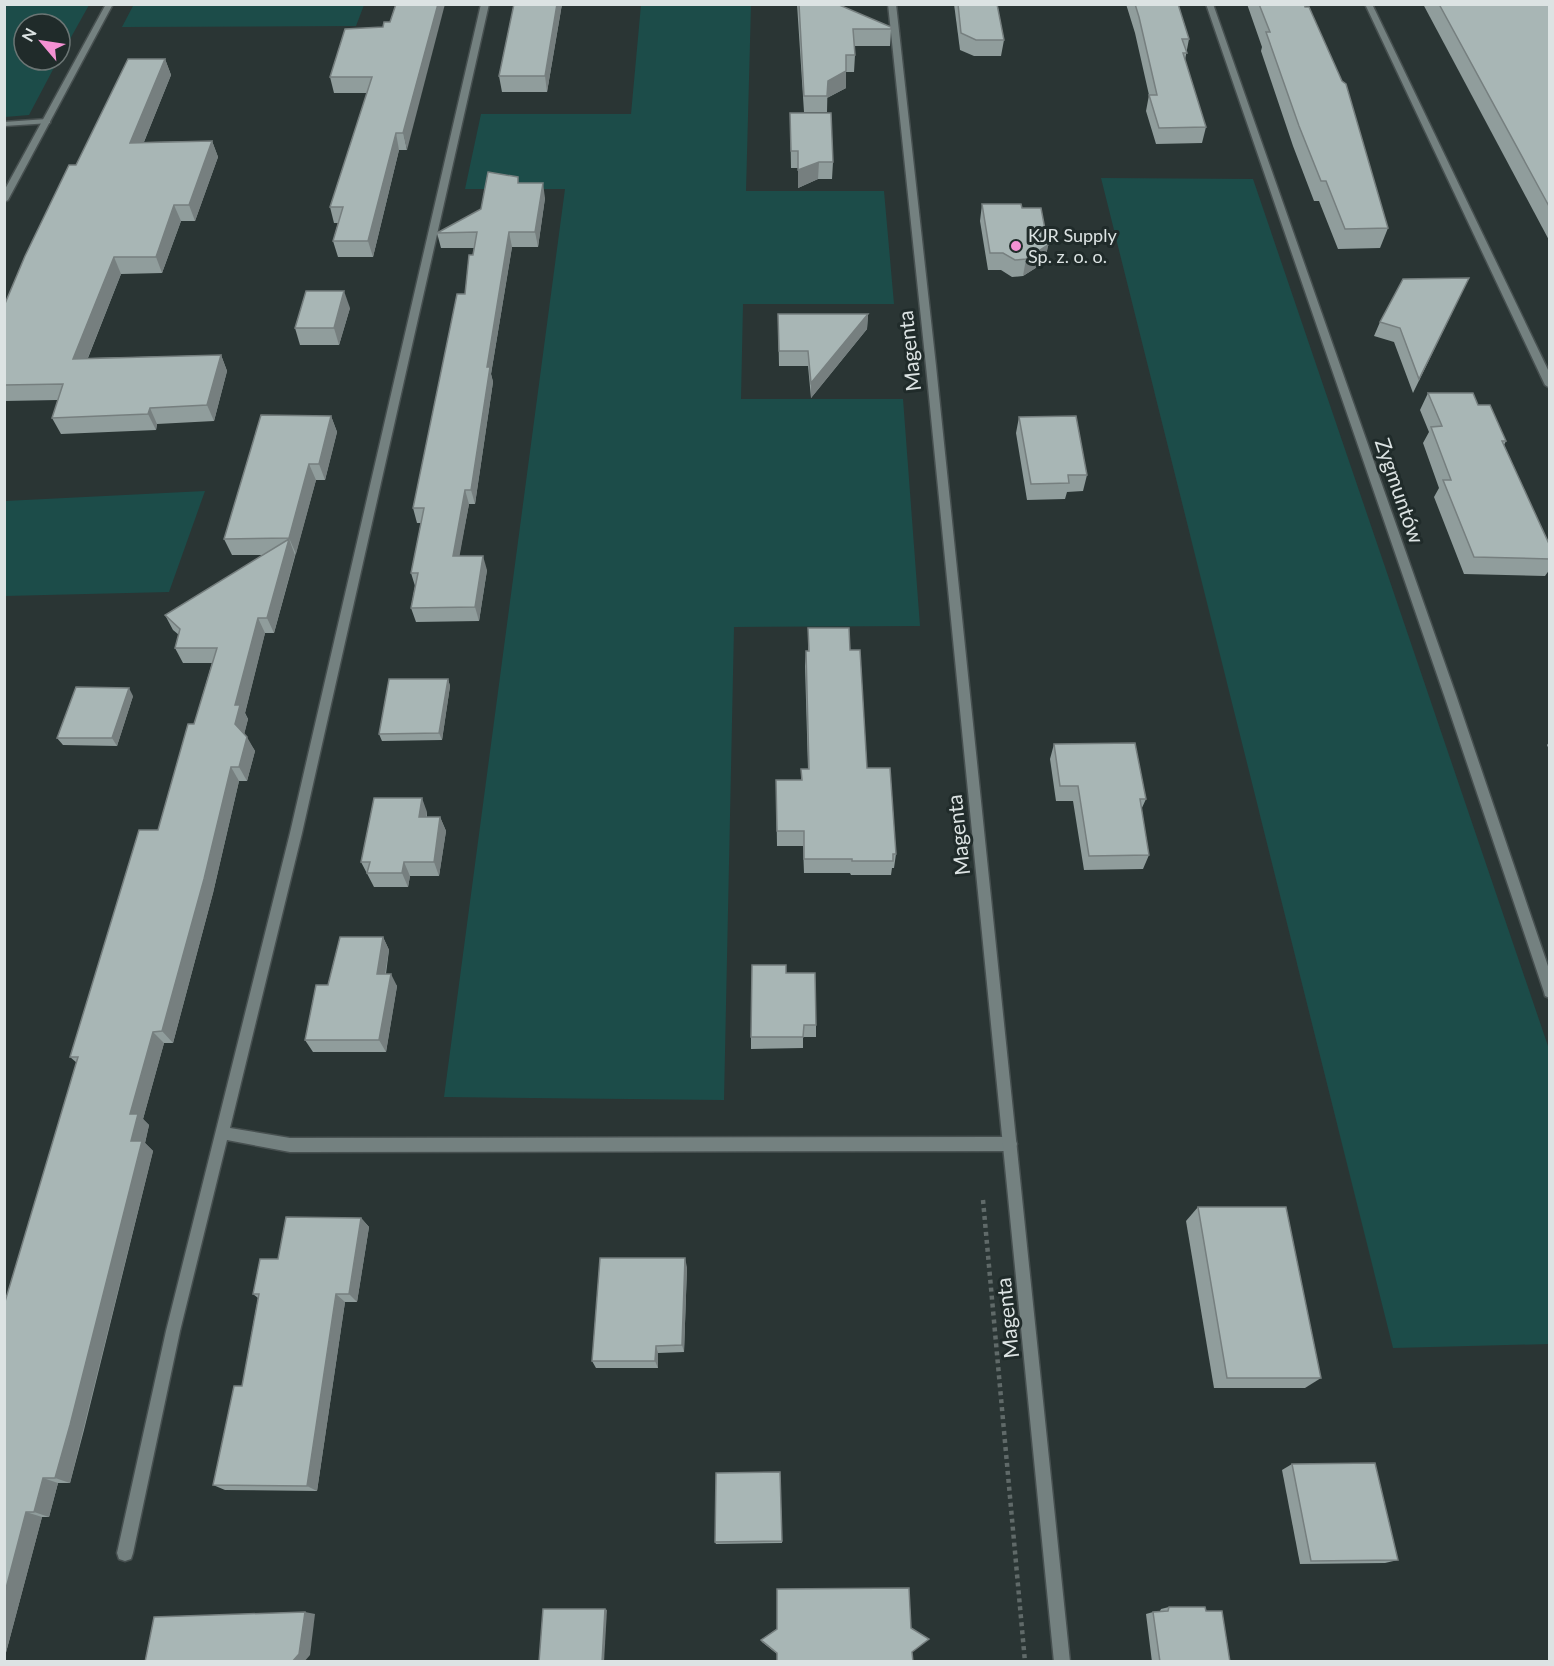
<svg xmlns="http://www.w3.org/2000/svg" width="1554" height="1666" viewBox="0 0 1554 1666" font-family="Lato,sans-serif">
<rect width="100%" height="100%" fill="#2a3534"/>
<g fill="#1c4c49">
<path d="M5 4 89 5 60 57V24H24V60H58L29 115 5 117Z"/>
<path d="M134 4H364V5L356 26 122 27Z"/>
<path d="M641 5H751L746 191H884L894 304H743L741 399H903L920 626 734 627 724 1100 444 1097 565 189H465L481 114H631Z"/>
<path d="M1101 178 1253 179 1549 1049V1344L1393 1348Z"/>
<path d="M205 491 169 592 5 596V501Z"/>
</g>
<g fill="none" stroke-linecap="round" stroke-linejoin="round">
<defs>
<path id="service" d="M481 4H489L302 833 230 1128 290 1138 1010 1137 1015 1139 1017 1144 1015 1149 1010 1151 290 1152 227 1140 180 1331 133 1553 131 1559 125 1561 119 1559 117 1553 166 1331 290 833Z"/>
<g id="minor">
<path d="M888 4H896L936 366 1070 1662H1054L926 366Z"/>
<path d="M1206 4H1213L1456 695 1550 972V998L1545 996 1544 992 1444 695Z"/>
<path d="M1365 4H1372L1550 374V388L1545 385Z"/>
<path d="M47 119H50V123L4 126V122Z"/>
</g>
<path id="tertiary" d="M106 4H113L8 200 4 202V191Z"/>
</defs>
<use href="#service" stroke="#475050" stroke-width="3"/>
<use href="#minor" stroke="#475050" stroke-width="3"/>
<use href="#tertiary" stroke="#475050" stroke-width="3"/>
<path stroke="#606a69" stroke-width="4.5" stroke-dasharray="4 4" stroke-linecap="butt" d="M983 1200 1025 1662"/>
<use href="#service" fill="#748180" fill-rule="evenodd"/>
<use href="#minor" fill="#748180" fill-rule="evenodd"/>
<use href="#tertiary" fill="#748180" fill-rule="evenodd"/>
</g>
<g fill="#909d9c">
<path d="M514 4H562L547 92H502L499 76Z"/>
<path d="M797 4H837L891 29 890 46H854L855 55 854 72H846V88L827 98V112H804Z"/>
<path d="M954 4H997L1004 40 1001 56H974L960 50Z"/>
<path d="M1126 4H1178L1189 39 1185 60 1206 127 1202 143 1156 144 1146 111 1149 95 1135 33Z"/>
<path d="M1247 4H1304L1388 228 1380 248 1338 249 1319 201H1314L1293 146 1261 51 1262 47Z"/>
<path d="M1423 4H1550V242Z"/>
<path d="M383 27 407 150H399L373 257H338L333 241 338 223H334L330 207 367 93H334L330 77Z"/>
<path d="M165 59 171 75 144 142 212 141 218 157 195 221H181L162 273 121 274 88 358 221 355 227 371 214 421 157 424 156 430 61 434 52 418 58 400 4 401V306L76 165Z"/>
<path d="M790 113 833 162 832 179H818L798 188V168H791Z"/>
<path d="M519 183 545 198 538 247H512L491 374 493 382 475 504H469L459 556 487 570 479 621 416 622 411 608 415 586 411 573 421 523H417L413 508 465 294 474 248H441L437 233 481 209Z"/>
<path d="M982 204 1022 208 1048 245 1045 262 1023 276 1012 277 1001 270H988L980 221Z"/>
<path d="M1469 278 1413 393 1394 342 1374 336 1380 322Z"/>
<path d="M350 308 339 345H300L295 328Z"/>
<path d="M778 314H868L867 329 811 398 808 366H779Z"/>
<path d="M1428 393 1478 405 1506 441 1504 445 1550 546V569L1545 576 1464 574 1434 497 1439 488 1423 443 1429 432 1420 410Z"/>
<path d="M331 416 337 432 325 480H316L274 633H265L245 713 248 719 244 734 255 751 247 781H239L213 893 173 1043H164L143 1119 149 1125 145 1143 153 1151 84 1430 70 1483H58L49 1517H42L4 1660V1305L77 1063 70 1057 158 830 194 724 212 663H183L175 648 179 635 173 630 165 615 263 555H232L224 539Z"/>
<path d="M1019 417 1087 475 1083 491 1067 492 1065 499 1027 500 1016 433Z"/>
<path d="M808 628 850 650 867 768 896 854 894 868H892L891 875H851L850 873H804L803 846H777L776 780H801V769H808L805 666 806 651H808Z"/>
<path d="M448 679 450 686 442 740 382 741 379 734Z"/>
<path d="M133 696 117 746 63 745 57 738Z"/>
<path d="M1550 741V752L1547 745Z"/>
<path d="M1054 744 1146 799 1141 810 1149 855 1143 869 1084 870 1073 801H1056L1050 759Z"/>
<path d="M427 812V817H440L446 831 439 876H410L408 887H374L361 862Z"/>
<path d="M383 937 389 950 386 974 397 986 386 1052H313L305 1040 328 985Z"/>
<path d="M786 973 816 1025V1037H803V1048L751 1049V1037Z"/>
<path d="M1198 1207 1321 1378 1305 1388H1214L1186 1221Z"/>
<path d="M361 1218 369 1227 357 1302H345L317 1491 225 1490 213 1485 242 1386 258 1298 253 1294 278 1259Z"/>
<path d="M687 1267 684 1352 658 1353V1368H596L592 1361Z"/>
<path d="M1292 1464 1398 1560 1385 1563 1300 1564 1282 1470Z"/>
<path d="M780 1472 782 1543 716 1544 715 1542Z"/>
<path d="M1169 1607 1206 1611 1230 1662H1152L1146 1614 1153 1612 1160 1611 1161 1609Z"/>
<path d="M777 1629V1654L762 1642 761 1640Z"/>
</g>
<g fill="#767f7f">
<path d="M438 4H445L407 150 403 133Z"/>
<path d="M557 4H562L547 92 545 76Z"/>
<path d="M165 59 171 75 137 159 130 143Z"/>
<path d="M846 71V88L827 98V112L828 81Z"/>
<path d="M396 133 399 150 373 257 368 241Z"/>
<path d="M212 141 218 157 195 221 189 205Z"/>
<path d="M819 162 818 179 798 188V170Z"/>
<path d="M543 183 545 198 538 247 535 232Z"/>
<path d="M174 205 181 221 162 273 156 257Z"/>
<path d="M509 232 512 247 491 374 493 382 475 504 471 490 487 367Z"/>
<path d="M1048 245 1045 262 1023 276 1026 259Z"/>
<path d="M114 257 121 274 81 375 73 359Z"/>
<path d="M344 291 350 308 339 345 334 328Z"/>
<path d="M868 314 867 329 811 398V383Z"/>
<path d="M221 355 227 371 214 421 207 405Z"/>
<path d="M150 408 157 424 156 430 148 414Z"/>
<path d="M331 416 337 432 325 480 319 464Z"/>
<path d="M309 464 316 480 296 554 289 538Z"/>
<path d="M465 490 469 504 457 570 453 556Z"/>
<path d="M289 539 295 555 274 633 267 618Z"/>
<path d="M483 556 487 570 479 621 475 607Z"/>
<path d="M258 618 265 633 245 713 248 719 243 739 235 724V705Z"/>
<path d="M448 679 450 686 442 740 439 733Z"/>
<path d="M129 688 133 696 117 746 112 738Z"/>
<path d="M247 737 255 751 247 781 239 767Z"/>
<path d="M231 767 239 781 213 893 173 1043 162 1031Z"/>
<path d="M422 798 427 812 424 832 419 817Z"/>
<path d="M440 817 446 831 439 876 434 862Z"/>
<path d="M404 862 410 876 408 887 402 873Z"/>
<path d="M383 937 389 950 383 986 377 974Z"/>
<path d="M391 974 397 986 386 1052 379 1040Z"/>
<path d="M153 1032 164 1043 143 1119 149 1125 145 1143 153 1151 70 1483 55 1478 131 1141 130 1114Z"/>
<path d="M361 1218 369 1227 357 1302 349 1294Z"/>
<path d="M685 1258 687 1267 684 1352 682 1345Z"/>
<path d="M336 1294 345 1302 317 1491 307 1486Z"/>
<path d="M656 1346 658 1353V1368L655 1361Z"/>
<path d="M43 1478 58 1483 49 1517 34 1512Z"/>
<path d="M26 1512 42 1517 4 1660V1596Z"/>
<path d="M605 1609 607 1610 604 1662H602Z"/>
<path d="M305 1612 315 1614 310 1655 304 1662H292Z"/>
</g>
<g fill="#a8b6b5" stroke="#767f7f" stroke-width="1.5">
<path d="M396 4H438L403 133H396L368 241H333L343 207H330L372 77H330L345 29 383 27 384 22H390Z"/>
<path d="M514 4H557L545 76H499Z"/>
<path d="M799 4H837L891 27V29H853L855 55H846V71L828 81 827 96H804Z"/>
<path d="M958 4H997L1004 40H976L961 33Z"/>
<path d="M1135 4H1178L1189 39H1182L1187 53H1183L1206 127 1159 128 1149 95H1157L1139 17Z"/>
<path d="M1259 4H1304L1305 7H1309L1342 81 1346 84 1388 228 1345 229 1326 181H1321L1299 126 1266 32H1270Z"/>
<path d="M1439 4H1550V208Z"/>
<path d="M128 59H165L130 143 212 141 189 205H174L156 257H114L73 359 221 355 207 405 150 408 148 414 52 418 63 384 4 385V306L25 256 69 165H76Z"/>
<path d="M790 113H831L833 162H819L798 170V151H791Z"/>
<path d="M488 172 518 177V183H543L535 232H509L487 367H490L471 490H465L453 556H483L475 607 411 608 418 573H411L424 508H413L457 294H465L469 255H473L477 232 437 233 481 209Z"/>
<path d="M982 204H1021L1022 208H1041L1048 245 1026 259 1015 260 1003 253H990Z"/>
<path d="M1469 278 1419 379 1400 328 1380 322 1403 279Z"/>
<path d="M306 291H344L334 328H295Z"/>
<path d="M778 314H868L811 383 808 351H779Z"/>
<path d="M1428 393H1473L1478 405H1490L1506 441H1502L1550 546V559L1474 557 1443 480H1451L1431 427 1442 426Z"/>
<path d="M261 415 331 416 319 464H309L289 538 224 539Z"/>
<path d="M1076 416 1087 475H1068L1069 483 1031 484 1019 417Z"/>
<path d="M289 539 267 618H258L235 705H240L235 724 247 737 239 767H231L204 879 162 1031 153 1032 130 1114H138L131 1141H142L70 1425 55 1478H43L34 1512H26L4 1596V1305L78 1057H70L139 830H158L188 724H194L217 648H175L180 629 165 615Z"/>
<path d="M808 628H849L850 650H860L867 768H890L896 854H893V861H852V859H804V831H777L776 780H802L801 769H809L806 651H809Z"/>
<path d="M389 679H448L439 733 379 734Z"/>
<path d="M76 687 129 688 112 738H57Z"/>
<path d="M1135 743 1146 799H1140L1149 855 1089 856 1078 786H1060L1054 744Z"/>
<path d="M374 798H422L419 817H440L434 862H404L402 873H367L370 862H361Z"/>
<path d="M340 937H383L377 974H391L379 1040H305L316 985H328Z"/>
<path d="M752 965H786V973H815L816 1025H804L803 1037H751Z"/>
<path d="M1198 1207H1286L1321 1378H1227Z"/>
<path d="M286 1217 361 1218 349 1294H336L307 1486 213 1485 234 1386H242L259 1294H253L260 1259H278Z"/>
<path d="M600 1258H685L682 1345 656 1346 655 1361H592Z"/>
<path d="M1375 1463 1398 1560 1311 1561 1292 1464Z"/>
<path d="M780 1472 782 1541 715 1542 716 1473Z"/>
<path d="M909 1588 911 1628 929 1639 912 1652 913 1662H777V1653L761 1640 777 1629V1589Z"/>
<path d="M1169 1607H1205L1206 1611H1222L1230 1662H1160L1153 1612 1168 1611Z"/>
<path d="M543 1609H605L602 1662H539Z"/>
<path d="M305 1612 299 1654 292 1662H145L154 1617Z"/>
</g>
<circle fill="#f491d3" stroke="#202b2a" stroke-width="2" cx="1016" cy="246" r="6"/>
<g text-anchor="middle" stroke-width="6" stroke-linejoin="round" paint-order="stroke">
<g font-size="18" fill="#dce3e3" stroke="#202b2a" text-anchor="start">
<text x="1028" y="242">KJR Supply<tspan x="1028" dy="21">Sp. z. o. o.</tspan></text>
</g>
<g font-size="21" fill="#dce3e3" stroke="#202b2a">
<text transform="translate(910 351) rotate(-96)" y="7">Magenta</text>
<text transform="translate(1399 491) rotate(71)" y="7">Zygmuntów</text>
<text transform="translate(959 835) rotate(-96)" y="7">Magenta</text>
<text transform="translate(1008 1318) rotate(-96)" y="7">Magenta</text>
</g>
</g>
<rect width="1554" height="1666" fill="none" stroke="#dce3e3" stroke-width="12"/>
<g transform="translate(42 42) rotate(299)"><circle r="28" fill="#202b2a" stroke="#6b7574" stroke-width="1.5"/>
<path d="M0-4.5L10 22L0 15L-10 22Z" fill="#f491d3"/>
<text y="-9" font-size="16" font-weight="bold" text-anchor="middle" fill="#dce3e3">N</text>
</g>
</svg>
